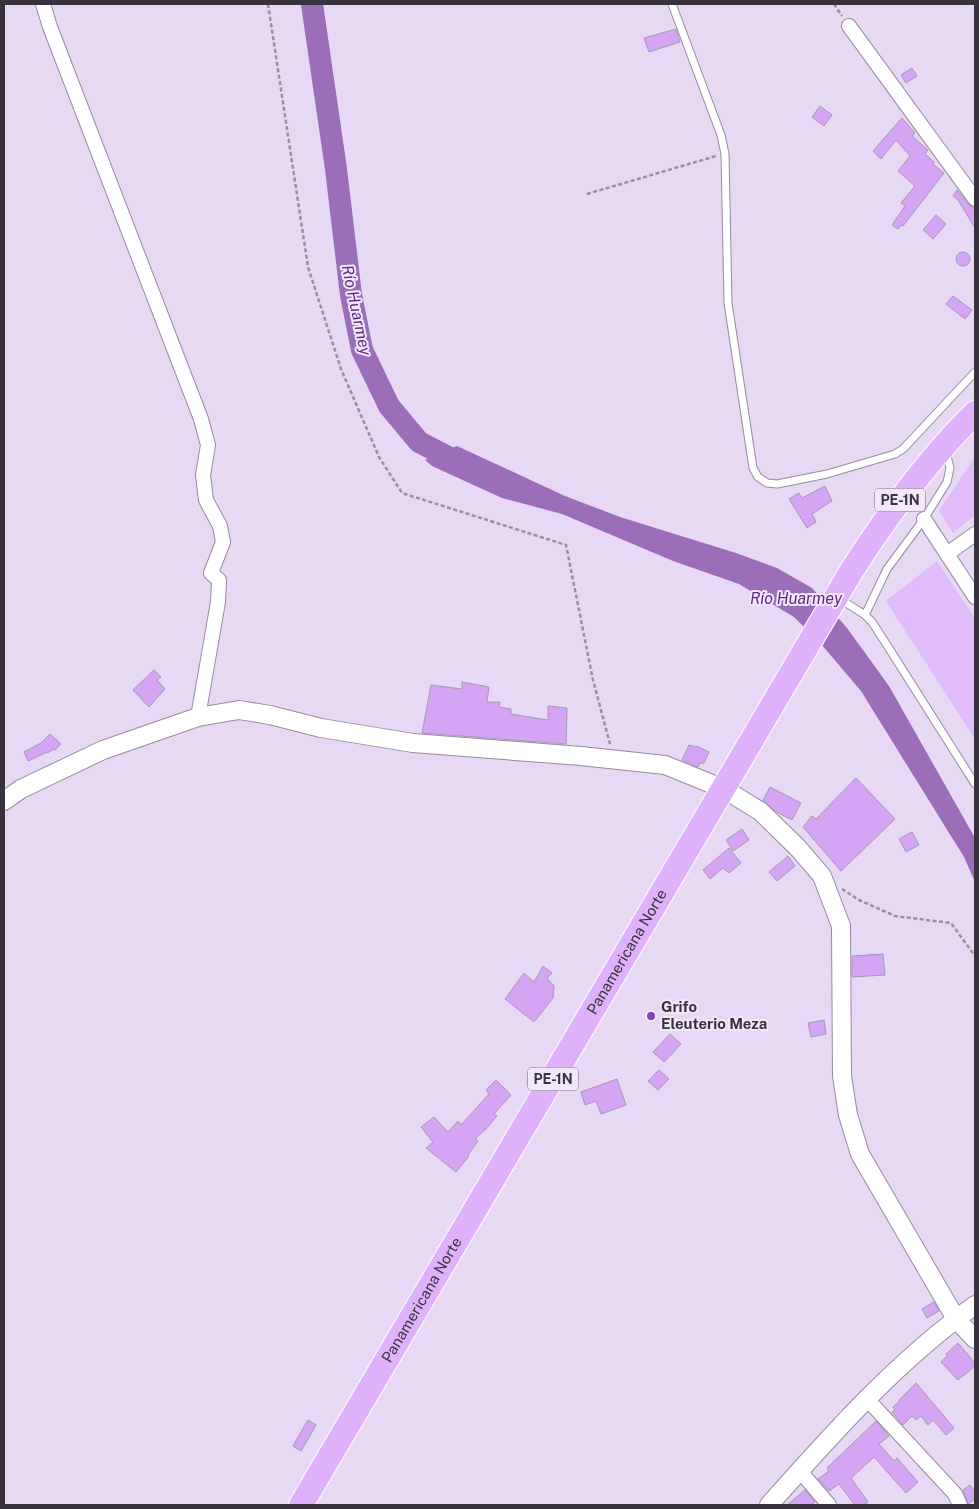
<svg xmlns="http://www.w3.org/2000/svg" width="979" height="1509" viewBox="0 0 979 1509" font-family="'Public Sans',sans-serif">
<rect width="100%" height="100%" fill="#e7d8f3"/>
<g fill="#e0bcfa">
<path d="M975 457V515L953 533 939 511Z"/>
<path d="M937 561 975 619V739L886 601Z"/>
</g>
<path fill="#9a6eb8" d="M457 446 565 496 620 517 736 553 777 568 812 588 847 628 889 686 975 838V882L964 857 861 691 821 644 794 617 739 584 673 561 562 514 502 498 432 466 425 460Z"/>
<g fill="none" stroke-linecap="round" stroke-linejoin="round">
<path stroke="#9a6eb8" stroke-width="22" d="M312 4 336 169 351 295 362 350 389 406 419 442 452 459 468 466"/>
</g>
<g fill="#d3a5f4" stroke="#a799b2">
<path d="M676 29 680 42 649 52 644 38Z"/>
<path d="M912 68 917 76 906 83 901 75Z"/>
<path d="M820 106 832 115 824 126 812 117Z"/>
<path d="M902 118 915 133 912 136 928 150 925 154 934 162 933 164 944 173 903 226 902 225 898 229 892 225 905 206 901 203 915 186 898 171 910 156 896 140 881 159 873 151Z"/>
<path d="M957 190 968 204 975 208V228L958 200 953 196Z"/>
<path d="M936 215 946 224 933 239 923 230Z"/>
<circle cx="963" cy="259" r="7"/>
<path d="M953 296 972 310 965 319 946 304Z"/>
<path d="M825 486 832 501 812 514 816 522 807 528 789 499 799 493 802 498Z"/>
<path d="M154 670 161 677 157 680 165 689 149 707 133 690Z"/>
<path d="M462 682 489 687 487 702H500L499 707 511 709V714L548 720V706L567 708 566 744 422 733 431 685 462 689Z"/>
<path d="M50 734 61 744 55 750 53 749 48 753 47 752 28 761 24 752 41 743Z"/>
<path d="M689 745 696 747 697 746 709 752 704 763H700L698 767 682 760Z"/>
<path d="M856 778 895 819 841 871 803 827 812 816 816 819Z"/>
<path d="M770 787 801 803 792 820 775 811 763 800Z"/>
<path d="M742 829 749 840 733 851 726 840Z"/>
<path d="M912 832 919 845 906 852 899 839Z"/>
<path d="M729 848 741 863 729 873 723 868 710 879 703 870Z"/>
<path d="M788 856 795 866 777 881 769 872Z"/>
<path d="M883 954 885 975 852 977V956Z"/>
<path d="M543 966 552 973 547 978 554 986 553 998 534 1022 505 999 524 973 534 982Z"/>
<path d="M824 1020 826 1034 811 1037 808 1023Z"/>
<path d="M670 1034 681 1044 664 1062 653 1052Z"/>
<path d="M659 1070 669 1079 658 1090 648 1081Z"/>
<path d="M617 1079 626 1105 601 1114 596 1101 585 1105 581 1092Z"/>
<path d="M496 1080 511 1095 494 1114 497 1116 485 1130 475 1139 478 1141 468 1155 469 1156 456 1172 426 1148 433 1142 421 1127 434 1117 448 1132 458 1121 461 1125 489 1094 486 1090Z"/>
<path d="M934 1302 939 1311 927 1318 922 1309Z"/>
<path d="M958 1343 975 1363V1366L958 1380 941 1362 947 1356 946 1354Z"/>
<path d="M916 1383 954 1428 946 1435 933 1420 928 1425 921 1416 916 1420 912 1416 903 1425 892 1412 895 1410 893 1407 900 1401 899 1400Z"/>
<path d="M308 1420 316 1425 301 1451 293 1446Z"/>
<path d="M876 1421 889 1436 879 1444 894 1461 897 1458 918 1482 906 1493 874 1457 851 1478 868 1502 863 1505H855L839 1484 829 1491 818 1479 829 1471 827 1468Z"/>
<path d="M970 1485 975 1492V1499L968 1504 963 1490Z"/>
<path d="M805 1490 815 1502 811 1505H787Z"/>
</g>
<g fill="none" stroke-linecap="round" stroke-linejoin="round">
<defs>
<g id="service">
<path d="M672 4 721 135 725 154 728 303 753 468 758 477 767 483 777 484 827 474 895 454 903 449 975 372"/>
<path d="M946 452 950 468 947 482 924 519 887 569 865 615 872 622 885 642 975 784"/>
<path d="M840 599 865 615"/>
</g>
<g id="minor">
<path d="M43 4 50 27 201 419 208 445 203 475 206 500 220 526 223 542 211 573 219 580 218 602 198 717"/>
<path d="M849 26 975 199"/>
<path d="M924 519 975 597"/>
<path d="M947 554 975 534"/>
<path d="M868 1400 955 1494 960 1505"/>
<path d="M800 1471 829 1505"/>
</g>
<g id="tertiary">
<path d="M4 801 21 789 103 750 198 717 239 710 270 715 321 728 413 743 581 756 665 765 724 789 760 811 798 848 822 876 841 926 842 1076 848 1115 860 1154 956 1319 975 1339"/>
<path d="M769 1505C832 1434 897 1361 975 1305"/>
</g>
<g id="trunk">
<path id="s1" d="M301 1505 852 570C888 514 927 460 975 413"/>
</g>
</defs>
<use href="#service" stroke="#988aa3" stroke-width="9"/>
<use href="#minor" stroke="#988aa3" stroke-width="16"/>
<use href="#tertiary" stroke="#988aa3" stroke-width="20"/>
<use href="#trunk" stroke="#fff" stroke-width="26"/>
<g stroke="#9a8fa2" stroke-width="2.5" stroke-dasharray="4 2.5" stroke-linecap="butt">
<path d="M268 4 308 267 341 369 379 457 402 493 566 545 593 680 610 744"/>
<path d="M834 4 842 16"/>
<path d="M587 194 716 156"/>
<path d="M842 889 859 900 895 916 951 923 975 956"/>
</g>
<use href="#service" stroke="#fff" stroke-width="7"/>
<use href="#minor" stroke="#fff" stroke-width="14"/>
<use href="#tertiary" stroke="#fff" stroke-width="18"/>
<use href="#trunk" stroke="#deb2fb" stroke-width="24"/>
</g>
<circle fill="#8940b3" stroke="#f3e7fc" stroke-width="2" cx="651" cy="1016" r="5"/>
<g text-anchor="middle" stroke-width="4" stroke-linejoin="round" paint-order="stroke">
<g fill="#f3e7fc" stroke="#706876" stroke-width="1">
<rect x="875" y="488.5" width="50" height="23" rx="4"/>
<rect x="528" y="1067.5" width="50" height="23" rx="4"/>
</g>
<g font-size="14" font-weight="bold" fill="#38323c">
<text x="900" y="505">PE-1N</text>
<text x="553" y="1084">PE-1N</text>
</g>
<g font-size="15" fill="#38323c" stroke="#f3e7fc">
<text dy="5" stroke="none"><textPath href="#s1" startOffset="642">Panamericana Norte</textPath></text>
<text dy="5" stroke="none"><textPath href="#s1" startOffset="238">Panamericana Norte</textPath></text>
</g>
<g font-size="15" font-weight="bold" fill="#38323c" stroke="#f3e7fc" text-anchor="start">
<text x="661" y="1012">Grifo<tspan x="661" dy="17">Eleuterio Meza</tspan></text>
</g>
<g font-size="16" font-style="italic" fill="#612781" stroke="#f3e7fc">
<text transform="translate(357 310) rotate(78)" y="6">Río Huarmey</text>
<text x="796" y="604">Río Huarmey</text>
</g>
</g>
<rect width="979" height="1509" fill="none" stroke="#38323c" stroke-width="10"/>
</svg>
